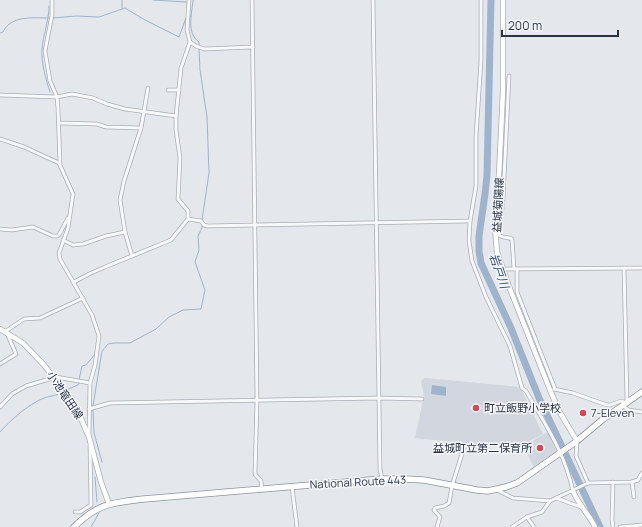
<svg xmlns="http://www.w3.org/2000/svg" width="642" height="527" viewBox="0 0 642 527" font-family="Manrope,'Noto Sans JP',sans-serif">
<rect width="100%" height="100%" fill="#e4e7ec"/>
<g fill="#d2d6de">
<path d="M425 378 520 387 543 434 518 447 482 445 415 438 424 396 421 381Z"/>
<path d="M548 432 558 450 534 467 523 446Z"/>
</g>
<path fill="#9fb4cc" d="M432 385 446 387V396L431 394Z"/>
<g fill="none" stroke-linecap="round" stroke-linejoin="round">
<g stroke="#9fb4cc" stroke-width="1">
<path d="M153 0 187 2"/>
<path d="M193 0C192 14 186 33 199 42V46"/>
<path d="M49 6C49 21 43 35 42 49 41 62 46 80 50 92"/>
<path d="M122 8V0"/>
<path d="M53 18 76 16 99 17 125 8 145 20 179 37 186 18 191 16"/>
<path d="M0 33 3 32C11 15 33 18 49 18"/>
<path d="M199 49 200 70 207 117 209 173 202 220"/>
<path d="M79 380 82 366 86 365 96 353"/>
<path d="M66 390 78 385 79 383"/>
<path d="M93 406 102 351 108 344 114 343H130L156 329 169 317 183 310 201 309 205 290 195 262 199 250 198 236 202 228V224"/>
<path d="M93 409 94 433 102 462"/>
<path d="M0 432C12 419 27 405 44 398 49 396 55 396 59 394"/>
<path d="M95 477 97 502"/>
<path d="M91 527 99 513"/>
</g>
<path stroke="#9fb4cc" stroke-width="7" d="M491 0 487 175 485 194 479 236V251L481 263 511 328 539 398 600 527"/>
<defs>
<g id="street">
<path d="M52 0V15L45 51 50 81 57 97 58 108 60 164"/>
<path d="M252 0 257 400 255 474 261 481 262 489"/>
<path d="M373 0 380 469 382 479"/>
<path d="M481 0V61L476 136V186L470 221 469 241 472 261 486 297 510 346 522 388 526 391C545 424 565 453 573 491"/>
<path d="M190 42 196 46 204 49 253 47"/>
<path d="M509 76 503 199 499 235C502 238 508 237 512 239L514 269"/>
<path d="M168 90H179"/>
<path d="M0 95 57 97 72 94 93 98 107 104 125 109 176 116"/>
<path d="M59 123 97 124 106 127 141 128"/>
<path d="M0 139 24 147 59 163 73 194 68 228 59 253 60 259 92 315 99 336 95 365 90 383 89 435"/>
<path d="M188 219 201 221 204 225 207 226 470 221"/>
<path d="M0 229 12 230 33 227 53 236H57L59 235 68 218"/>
<path d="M63 240 73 245 83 244 106 236 125 232"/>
<path d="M132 256 125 232 120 200 124 181 141 128 148 88"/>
<path d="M624 268 627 402"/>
<path d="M503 269 642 268"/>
<path d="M517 269V292L555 389"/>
<path d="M74 282 89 274 105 267 171 240 188 219V211L178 199 180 158 176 130V116L181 68 190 42 187 30 189 0"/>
<path d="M0 364 16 354 6 331 24 319 40 318 83 298"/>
<path d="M554 389 573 393 607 405H610L621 401 626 403"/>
<path d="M623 406 629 410 642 412"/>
<path d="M0 407 12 394 26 386 56 377 90 383"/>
<path d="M89 409 110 403 379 398 422 399"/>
<path d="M577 442 576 456 588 483"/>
<path d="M613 482 612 519 613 527"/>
<path d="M632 482 634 497"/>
<path d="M292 487 297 527"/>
<path d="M497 490 513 498 550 501 588 483 632 482 638 480 642 473"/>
<path d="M556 498 581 507"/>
<path d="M75 512H80L91 505 90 445"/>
<path d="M527 517 534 527"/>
<path d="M437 527 440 517 434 510 435 508 444 506 449 503 452 486 465 444"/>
<path d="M512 527 527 517 542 512 550 501"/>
<path d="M620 527 642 525"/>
</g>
<g id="secondary">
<path d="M503 0V92L499 175 495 228 497 252 508 284 550 390 559 411 577 441"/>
<path d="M0 329 23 343 44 365 76 407 89 437 101 482 109 504"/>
<path d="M573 491C578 504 589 514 595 527"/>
</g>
<path id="highway" d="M74 527C98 503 112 503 144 499L382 479H405L424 480 477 490 488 491 506 487 517 483 577 441 602 420 642 392"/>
</defs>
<use href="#street" stroke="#a9aeb7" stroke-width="4.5"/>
<use href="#secondary" stroke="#a9aeb7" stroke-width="6"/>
<use href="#highway" stroke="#8b94a3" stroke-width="7"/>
<use href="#street" stroke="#f7f8fa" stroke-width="3"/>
<use href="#secondary" stroke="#fff" stroke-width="4.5"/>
<use href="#highway" stroke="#fff" stroke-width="5.5"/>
</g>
<g fill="#d1495b" stroke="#f4f6f9" stroke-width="1.5">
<circle cx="476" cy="408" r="4"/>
<circle cx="583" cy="413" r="4"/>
<circle cx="540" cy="448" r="4"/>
</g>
<g text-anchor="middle" stroke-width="3" stroke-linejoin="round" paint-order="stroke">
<g font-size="11" fill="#2b3445" stroke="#f4f6f9">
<text transform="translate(498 205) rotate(-87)" y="4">益城菊陽線</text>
<text transform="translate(65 395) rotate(56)" y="4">小池竜田線</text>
<text transform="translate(358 482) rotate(-3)" y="4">National Route 443</text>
</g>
<g font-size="11" fill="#2b3445" stroke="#f4f6f9" text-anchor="start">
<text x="484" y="412">町立飯野小学校</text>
<text x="591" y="417">7-Eleven</text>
<text x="532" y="452" text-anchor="end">益城町立第二保育所</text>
</g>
<g font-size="12" font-style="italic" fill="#34527a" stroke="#f4f6f9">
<text transform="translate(499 271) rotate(71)" y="4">岩戸川</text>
</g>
</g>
<path d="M502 30v6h116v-6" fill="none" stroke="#2b3445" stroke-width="2"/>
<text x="508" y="30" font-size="12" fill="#2b3445" stroke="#f4f6f9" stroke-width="3" paint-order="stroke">200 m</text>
</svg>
